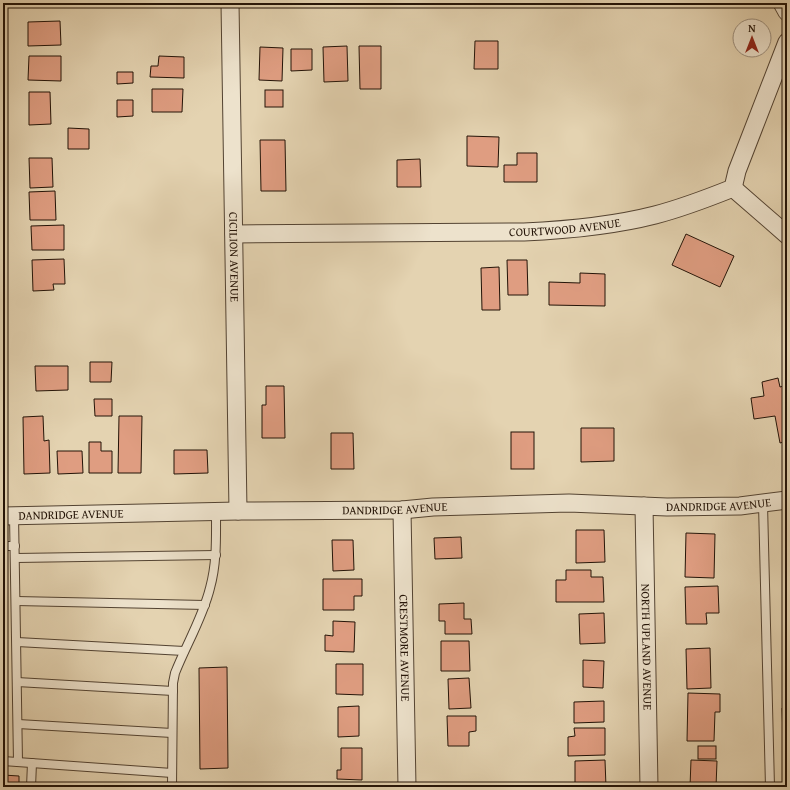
<svg xmlns="http://www.w3.org/2000/svg" width="790" height="790" viewBox="0 0 790 790" font-family="'Gentium Book Plus',serif">
<rect width="100%" height="100%" fill="#e4d3b1"/>
<filter id="stains"><feTurbulence type="fractalNoise" baseFrequency=".005" numOctaves="4"/><feColorMatrix values="0 0 0 0 .2 0 0 0 0 .09 0 0 0 0 .02 0 0 0 .5 -.17"/></filter>
<radialGradient id="worn" r=".72"><stop offset=".6" stop-color="#630" stop-opacity="0"/><stop offset="1" stop-color="#630" stop-opacity=".3"/></radialGradient>
<g fill="#df9d81" stroke="#231307">
<path d="M60 21 61 45 28 46V22Z"/>
<path d="M475 41H498V69H474Z"/>
<path d="M347 46 348 81 324 82 323 47Z"/>
<path d="M359 46H381V89H360Z"/>
<path d="M260 47 283 48 282 81 259 80Z"/>
<path d="M291 49H312V70L291 71Z"/>
<path d="M29 56H61V81L28 80Z"/>
<path d="M159 56 184 57V78L150 77 151 66H158Z"/>
<path d="M117 72H133V83L117 84Z"/>
<path d="M152 89H183L182 112H152Z"/>
<rect x="265" y="90" width="18" height="17"/>
<path d="M29 92H50L51 124 29 125Z"/>
<path d="M117 100H133V116L117 117Z"/>
<path d="M68 128 89 129V149H68Z"/>
<path d="M467 136 499 137 498 167 467 166Z"/>
<path d="M260 140H285L286 191H261Z"/>
<path d="M517 153H537V182H504V165H517Z"/>
<path d="M29 158H52L53 187 30 188Z"/>
<path d="M420 159 421 187H397V160Z"/>
<path d="M55 191 56 220H30L29 192Z"/>
<path d="M64 225V250H32L31 226Z"/>
<path d="M686 234 734 256 720 287 672 265Z"/>
<path d="M64 259 65 284H53L54 290 33 291 32 260Z"/>
<path d="M507 260H527L528 295H508Z"/>
<path d="M499 267 500 310H482L481 268Z"/>
<path d="M580 273 605 274V306L549 305V282L580 283Z"/>
<path d="M90 362H112L111 382H90Z"/>
<path d="M35 366H68V390L36 391Z"/>
<path d="M778 378 780 387 787 385V441L780 443 775 416 754 419 751 398 764 396 762 382Z"/>
<path d="M266 386H284L285 438H262V405H266Z"/>
<path d="M94 399H112V416H95Z"/>
<path d="M43 416 44 441 49 440 50 473 24 474 23 417Z"/>
<path d="M119 416H142L141 473H118Z"/>
<path d="M581 428H614V461L581 462Z"/>
<rect x="511" y="432" width="23" height="37"/>
<path d="M331 433H353L354 469H331Z"/>
<path d="M89 442H101V451H112V473H89Z"/>
<path d="M174 450H207L208 473 174 474Z"/>
<path d="M57 451H82L83 473 58 474Z"/>
<path d="M576 530H604L605 562 576 563Z"/>
<path d="M686 533 715 534 714 578 685 577Z"/>
<path d="M461 537 462 558 435 559 434 538Z"/>
<path d="M332 540H353L354 570 333 571Z"/>
<path d="M566 570H591V577H603L604 602H556V580H566Z"/>
<path d="M323 579H362V596H354V610H323Z"/>
<path d="M718 586 719 613H706L707 624H686L685 587Z"/>
<path d="M464 603V619H471L472 634H445V621H439V604Z"/>
<path d="M604 613 605 643 580 644 579 614Z"/>
<path d="M333 621 355 622 354 652 325 651V635L333 636Z"/>
<path d="M441 641H469L470 671H441Z"/>
<path d="M710 648 711 688 687 689 686 649Z"/>
<path d="M583 660 604 661 603 688 583 687Z"/>
<path d="M336 664H363V695L336 694Z"/>
<path d="M227 667 228 768 200 769 199 668Z"/>
<path d="M469 678 471 708 449 709 448 679Z"/>
<path d="M688 693 720 694V712H715L714 741H687Z"/>
<path d="M604 701V722L574 723V702Z"/>
<path d="M359 706V736L338 737V707Z"/>
<path d="M782 708H787V736H783Z"/>
<path d="M447 716H476V731L469 732V746H448Z"/>
<path d="M574 728H605V755L568 756V737L575 736Z"/>
<rect x="698" y="746" width="18" height="13"/>
<path d="M341 748H362V780L337 779V770H341Z"/>
<path d="M605 760 606 787H575V761Z"/>
<path d="M691 760 717 761 716 787H690Z"/>
<path d="M3 775 19 776V787H3Z"/>
</g>
<g fill="none" stroke-linecap="round" stroke-linejoin="round">
<defs>
<g id="lane">
<path d="M763 504 770 787"/>
<path d="M14 515 18 762"/>
<path d="M3 546H15"/>
<path d="M16 558 216 555"/>
<path d="M16 601 205 605"/>
<path d="M17 642 184 651"/>
<path d="M17 682 173 691"/>
<path d="M18 724 172 733"/>
<path d="M3 761 172 773"/>
<path d="M31 787 32 763"/>
<path d="M172 787 173 683 175 673C186 645 203 617 210 588 217 563 216 538 216 512"/>
</g>
<g id="street">
<path id="s1" d="M230 3 238 511"/>
<path d="M782 3 787 12"/>
<path d="M733 188 787 235"/>
<path id="s2" d="M234 234 524 232C568 230 612 226 655 215 682 208 708 198 733 188L737 171 787 42"/>
<path id="s3" d="M644 506 649 787"/>
<path id="s4" d="M402 510 407 787"/>
<path id="s5" d="M3 516 238 511 402 510 433 507 569 503 667 507 740 506 787 500"/>
</g>
</defs>
<use href="#lane" stroke="#534332" stroke-width="10"/>
<use href="#street" stroke="#534332" stroke-width="19"/>
<use href="#lane" stroke="#ede2cc" stroke-width="8"/>
<use href="#street" stroke="#ede2cc" stroke-width="17"/>
</g>
<g text-anchor="middle" stroke-width="3" stroke-linejoin="round" paint-order="stroke">
<g font-size="12" fill="#231307" stroke="#ede2cc">
<text dy="4" stroke="none"><textPath href="#s2" startOffset="331">COURTWOOD AVENUE</textPath></text>
<text dy="4" stroke="none"><textPath href="#s1" startOffset="254">CICILION AVENUE</textPath></text>
<text dy="4" stroke="none"><textPath href="#s5" startOffset="716">DANDRIDGE AVENUE</textPath></text>
<text dy="4" stroke="none"><textPath href="#s5" startOffset="392">DANDRIDGE AVENUE</textPath></text>
<text dy="4" stroke="none"><textPath href="#s5" startOffset="68">DANDRIDGE AVENUE</textPath></text>
<text dy="4" stroke="none"><textPath href="#s3" startOffset="141">NORTH UPLAND AVENUE</textPath></text>
<text dy="4" stroke="none"><textPath href="#s4" startOffset="138">CRESTMORE AVENUE</textPath></text>
</g>
</g>
<rect width="790" height="790" fill="none" stroke="#e4d3b1" stroke-width="16"/>
<rect x="4" y="4" width="782" height="782" fill="none" stroke="#231307" stroke-width="2"/>
<rect x="8" y="8" width="774" height="774" fill="none" stroke="#231307"/>
<g transform="translate(752 38)"><circle r="19" fill="#ede2cc" stroke="#9c8f7d"/>
<path d="M0-3L7 15L0 10L-7 15Z" fill="#8f2418"/>
<text y="-6" font-size="11" font-weight="bold" text-anchor="middle" fill="#231307">N</text>
</g>
<rect width="100%" height="100%" filter="url(#stains)"/>
<rect width="100%" height="100%" fill="url(#worn)"/>
</svg>
